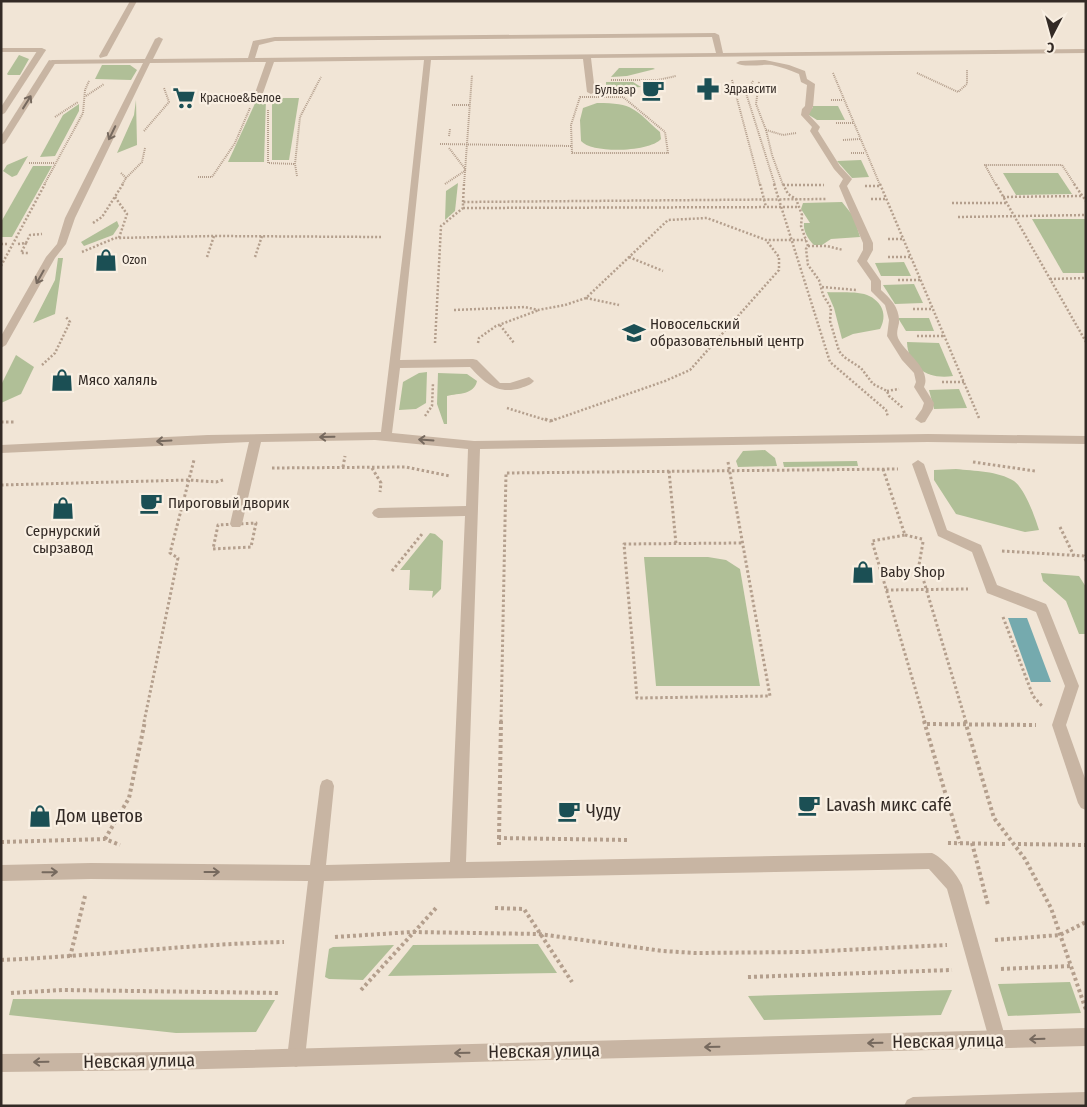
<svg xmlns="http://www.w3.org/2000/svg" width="1087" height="1107" viewBox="0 0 1087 1107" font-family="'Fira Sans Condensed',sans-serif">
<rect width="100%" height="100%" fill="#f1e5d6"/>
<g fill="#b0bf97">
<path d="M19 55 29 59 20 75H8L7 74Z"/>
<path d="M102 65H130L137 70 131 80 95 79Z"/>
<path d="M619 68H653L655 69 627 76 611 77Z"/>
<path d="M606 82H633L641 87 606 89Z"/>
<path d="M272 98H299L289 160H272Z"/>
<path d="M257 99H266L264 162H228Z"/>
<path d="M136 100 137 145 117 153 134 115Z"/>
<path d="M597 103C634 103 634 109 660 132L661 139C650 152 592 154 581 141L580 120 583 108Z"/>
<path d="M79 104V111L55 156 40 157 63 115Z"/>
<path d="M813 106H838L845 120H817L809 115V109L813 108Z"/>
<path d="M28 156 17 175 12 177 3 171 7 165Z"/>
<path d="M861 160 869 177 852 178 837 161Z"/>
<path d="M33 166H52L12 237H1V222Z"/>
<path d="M1003 173H1058L1072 194 1016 195Z"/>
<path d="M458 183 455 211 445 220 446 191Z"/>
<path d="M842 202 854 217 860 237 831 239 822 245H814C808 239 803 231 804 223H810L801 209 803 203Z"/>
<path d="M1032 219H1086V273H1063Z"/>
<path d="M117 221 119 226 113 235 84 246 81 242Z"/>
<path d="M58 258H63L55 314 33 323 55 280Z"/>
<path d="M904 262 911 276H881L875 263Z"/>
<path d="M914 284 923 303 895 304 883 285Z"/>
<path d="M827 292C839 293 856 291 867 295 882 301 888 315 880 329L853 334 842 339 834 308Z"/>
<path d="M898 318H929L934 331H906Z"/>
<path d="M907 342 939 343 953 376C929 380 908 368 907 342Z"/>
<path d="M16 355 34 367 21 394 1 403V385Z"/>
<path d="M427 372 426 403 416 409 399 410 403 382 419 373Z"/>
<path d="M438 373 467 374 477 381C474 395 459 393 447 396V424H444L437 404Z"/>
<path d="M959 389 967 408 934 409 929 390Z"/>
<path d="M765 450 775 458 777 466 738 467 736 461 743 451Z"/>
<path d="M857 461 858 466 784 467 783 462Z"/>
<path d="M956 469C974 471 998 471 1014 481 1025 489 1035 517 1039 530L1025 532 956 514 934 480V470Z"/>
<path d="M430 533 435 534 443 541 441 589 432 598 433 591 409 590 410 570H400Z"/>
<path d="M644 557H708L726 560 740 569 760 686H656Z"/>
<path d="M1041 573 1079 576 1086 587V634H1079L1066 601 1043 581Z"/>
<path d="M538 944 557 973 388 976 413 945Z"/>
<path d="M394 945 363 980 329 979 325 977 329 949 333 947Z"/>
<path d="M1070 982 1081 1013 1008 1016 998 984Z"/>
<path d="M952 990 941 1015 764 1020 748 996Z"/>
<path d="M13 999 275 1000 256 1032 176 1033 9 1015Z"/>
</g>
<path fill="#75aaae" d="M1008 618H1027L1051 682H1031Z"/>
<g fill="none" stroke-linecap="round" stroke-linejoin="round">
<g stroke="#b49f8d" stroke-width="2" stroke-dasharray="1 1" stroke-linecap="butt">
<path d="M833 73 880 185"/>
<path d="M917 73 958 92 967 84V70"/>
<path d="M611 80H658L676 76"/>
<path d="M732 80 760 185"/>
<path d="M753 81 746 93 775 185"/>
<path d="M759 82 756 104 766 130 783 135 796 133"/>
<path d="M86 96 104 84"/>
<path d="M580 97H623L665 132 668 153H572L571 125Z"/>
<path d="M831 100H843"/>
<path d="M452 105H470"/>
<path d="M268 110V163L295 164"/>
<path d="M55 117 78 102"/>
<path d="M836 123H853"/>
<path d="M766 130 772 155 783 185"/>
<path d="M144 131 169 102 164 88"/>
<path d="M449 136 450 129"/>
<path d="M843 140 860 139"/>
<path d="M440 144 572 146"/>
<path d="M851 153H865"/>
<path d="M29 163H54"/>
<path d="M121 173 126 178 122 185"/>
<path d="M297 176 295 164 300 117 321 77"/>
<path d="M198 177H212L235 143 250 108"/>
<path d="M126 178 142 162 145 148"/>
<path d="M445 184 466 170 449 148"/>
<path d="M44 185 83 113 85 90 89 81"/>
<path d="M464 185 472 75"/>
<path d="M996 185 985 165H1062L1075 185"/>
</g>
<g stroke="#b49f8d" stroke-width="2.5" stroke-dasharray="2 2" stroke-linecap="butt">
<path d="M760 184 766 207"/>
<path d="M774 184 830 362 886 410 888 417"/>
<path d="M783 184 788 194 796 199 802 215 801 226 808 246 806 249 808 265 819 280 823 295 831 308 830 321 839 351 844 357 861 368 873 384 887 391 889 396 903 408"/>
<path d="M880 184 979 418"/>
<path d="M996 184 1086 342"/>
<path d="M1074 184 1086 201"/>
<path d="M783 185H824"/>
<path d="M865 186H880"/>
<path d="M115 197 127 214 119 238"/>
<path d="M1003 197 1082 196"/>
<path d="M871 199H885"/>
<path d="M463 202 464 184"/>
<path d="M952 203H1006"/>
<path d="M463 208 799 207"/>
<path d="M958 217 1086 215"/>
<path d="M93 223 102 217 123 184"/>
<path d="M888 239H902"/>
<path d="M26 243 21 253H29"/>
<path d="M1 244H8"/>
<path d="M18 244 26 243 30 235 42 234"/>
<path d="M808 246H827L843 250"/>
<path d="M82 252 115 238 214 236 381 237"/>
<path d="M207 257 214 236"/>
<path d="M255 257 262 236"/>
<path d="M629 257 663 271"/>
<path d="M888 257H910"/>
<path d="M1 266 45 184"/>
<path d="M1050 279 1086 278"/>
<path d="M898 280H920"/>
<path d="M822 287 856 290"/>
<path d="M586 298 619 305"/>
<path d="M913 309H933"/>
<path d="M454 310 525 307 538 310 565 305 586 298 668 220 707 218 766 240H806"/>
<path d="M500 325 514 343"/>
<path d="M917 336H944"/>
<path d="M435 343 441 226 463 208V202L827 199"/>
<path d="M478 343 479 338 496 326 539 310"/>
<path d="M42 365 55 353 70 322 66 317"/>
<path d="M942 382H964"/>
<path d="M887 391 899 389"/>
<path d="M507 408 549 421"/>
<path d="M425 416 432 406 433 383"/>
<path d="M551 421 665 381 690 370 779 270V257L766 240"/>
</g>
<g stroke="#b49f8d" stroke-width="3" stroke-dasharray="2.5 2.5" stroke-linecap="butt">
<path d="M545 419 550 421 555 419"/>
<path d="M1 422H15"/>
<path d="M728 462 770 696 637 698 624 544 742 543"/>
<path d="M973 462 1035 471"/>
<path d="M343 467 345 456"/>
<path d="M272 468 406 467 450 476"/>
<path d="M372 468 381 483 380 492"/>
<path d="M883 469 905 535 872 541 925 722"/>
<path d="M669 471 676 544"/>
<path d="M1 485 189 480 216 482 223 480"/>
<path d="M256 523 251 547 213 549 218 525Z"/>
<path d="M1060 527 1074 556"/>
<path d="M905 535 922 539"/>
<path d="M923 542 919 565 966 722"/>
<path d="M1002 551 1084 556 1086 561"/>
<path d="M392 571 422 534"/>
<path d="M886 590 968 589"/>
<path d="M1003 617 1033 696 1042 706"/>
<path d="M144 722 178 558 170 553 194 460"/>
<path d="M501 722 506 473 898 469"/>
</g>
<g stroke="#b49f8d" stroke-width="4" stroke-dasharray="3 3" stroke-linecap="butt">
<path d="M924 721 960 843"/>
<path d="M965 721 994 818 1025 859 1051 908 1086 1010"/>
<path d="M927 724 1036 725"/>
<path d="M499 838 501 721"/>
<path d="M105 839 129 798 145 721"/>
<path d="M1 842 105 839 120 845"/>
<path d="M948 843 1005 844"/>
<path d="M972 843 988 905"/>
<path d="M1018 844 1086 845"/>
<path d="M499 845V838L627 840"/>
<path d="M495 908 524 909 572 982"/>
<path d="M335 937 412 932 539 934 663 951 695 953 805 952 947 945"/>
<path d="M995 940 1060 935 1086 922"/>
<path d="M70 957 85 896"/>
<path d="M1 960C96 956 189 944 284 942"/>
<path d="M1001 969 1071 966"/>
<path d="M748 977 952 970"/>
<path d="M361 990 436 908"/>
<path d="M11 993 62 990 280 993"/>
</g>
<g fill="#c8b5a3" fill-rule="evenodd">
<path d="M130 1H137L107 56 100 58 99 56Z"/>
<path d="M715 33 719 35 723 53 1086 49V53L591 58 595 92 591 94 587 92 583 59 431 60 400 360 473 359 477 360 500 383H510L529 377 534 381C531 385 526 386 521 388 497 395 485 383 470 367L400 368 392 433 474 441 928 434 1086 436V444L928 442 480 449 466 862 932 853C943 858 957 874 962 885L1006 1040 1003 1046 997 1049 991 1046 947 889 929 869 324 881 305 1058 302 1064 296 1067 290 1064 287 1058 308 881 91 879 1 881V865L91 863 310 865 320 786 322 781 327 779 332 781 334 786 326 865 450 862 465 516 378 518 374 516 372 513 374 510 378 508 466 506 468 449 375 440 261 442 242 524 240 527H232L230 524 249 442 1 453V445L208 435 381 432 406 227 424 60 274 62 263 93 259 95 255 93 266 62 150 63 75 218 66 244 55 258 6 345 1 348V336L46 257 57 244 65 218 143 63 52 64 48 62 52 60 145 59 155 39 159 37 163 39 153 59 248 58 253 41 275 37ZM712 37 716 53 255 58 259 45 275 41Z"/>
<path d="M1 48H42L46 50 42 52H1Z"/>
</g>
<g fill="#c8b5a3" fill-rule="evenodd">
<path d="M765 60 789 65 805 71 807 79 815 84 813 107 809 115 820 127 818 131 840 166 852 179 847 186 873 243V250L867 261 881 281V290C891 299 900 308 899 323 898 328 896 333 898 338 905 353 932 369 924 387L934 403 933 409 925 422 921 423 915 419 922 409 924 403 914 387 916 382 914 373 902 360 887 336 889 320 885 305 871 291V281L857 261 863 250V243L839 186 843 179 834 169 810 131 812 127 801 115 802 109 805 106 807 85 801 82 799 74C790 70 781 67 772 65 761 64 744 68 736 63L740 61Z"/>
<path d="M918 460 924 464 947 530 981 545 997 585 1046 604 1048 608 1079 686 1066 725 1086 781V810L1081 808 1078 803 1052 725 1065 686 1036 612 987 593 972 552 938 536 912 464Z"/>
</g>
<g fill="#c8b5a3" fill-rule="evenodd">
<path d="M39 48 46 50 5 113 1 115V107Z"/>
<path d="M49 60 56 62 5 143 1 145V136Z"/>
<path d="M1086 1028V1046L165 1070 1 1072V1054L165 1052Z"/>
<path d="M1086 1092V1106H904L907 1100 913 1097Z"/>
</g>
</g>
<defs><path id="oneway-shaft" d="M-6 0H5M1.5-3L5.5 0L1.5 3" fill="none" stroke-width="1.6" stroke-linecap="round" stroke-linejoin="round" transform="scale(1.25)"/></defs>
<g stroke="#76695e">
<use href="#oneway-shaft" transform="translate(27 102) rotate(-58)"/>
<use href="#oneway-shaft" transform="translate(112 133) rotate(116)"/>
<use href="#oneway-shaft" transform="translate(40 277) rotate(119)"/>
<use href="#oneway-shaft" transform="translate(327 437) rotate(179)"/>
<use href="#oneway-shaft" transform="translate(426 440) rotate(-176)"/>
<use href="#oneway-shaft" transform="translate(164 441) rotate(177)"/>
<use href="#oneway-shaft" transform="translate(50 872) rotate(-1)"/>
<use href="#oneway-shaft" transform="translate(212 872)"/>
<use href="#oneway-shaft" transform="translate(1037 1039) rotate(178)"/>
<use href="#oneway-shaft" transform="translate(875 1043) rotate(179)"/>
<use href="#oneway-shaft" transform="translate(712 1047) rotate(179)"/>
<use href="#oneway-shaft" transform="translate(462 1053) rotate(179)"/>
<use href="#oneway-shaft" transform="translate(41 1062) rotate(179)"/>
</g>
<defs>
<symbol id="pharmacy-bare" viewBox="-9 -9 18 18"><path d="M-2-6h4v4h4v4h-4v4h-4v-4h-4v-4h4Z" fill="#1b4f54" stroke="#f9efe2" stroke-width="2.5" paint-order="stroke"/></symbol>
<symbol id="cafe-bare" viewBox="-9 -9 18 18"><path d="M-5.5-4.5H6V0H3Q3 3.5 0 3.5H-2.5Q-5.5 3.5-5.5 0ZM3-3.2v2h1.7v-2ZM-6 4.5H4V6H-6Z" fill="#1b4f54" stroke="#f9efe2" stroke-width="2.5" paint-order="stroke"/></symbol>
<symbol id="supermarket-bare" viewBox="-9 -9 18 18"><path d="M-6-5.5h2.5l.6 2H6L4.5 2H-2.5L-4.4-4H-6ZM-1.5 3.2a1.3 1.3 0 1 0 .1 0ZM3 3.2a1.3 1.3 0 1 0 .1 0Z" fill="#1b4f54" stroke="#f9efe2" stroke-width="2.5" paint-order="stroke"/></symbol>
<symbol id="shop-bare" viewBox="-9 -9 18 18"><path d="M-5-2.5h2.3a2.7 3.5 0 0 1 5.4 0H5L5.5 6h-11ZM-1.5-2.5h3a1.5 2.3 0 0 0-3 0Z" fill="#1b4f54" stroke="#f9efe2" stroke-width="2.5" paint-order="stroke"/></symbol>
<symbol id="school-bare" viewBox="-9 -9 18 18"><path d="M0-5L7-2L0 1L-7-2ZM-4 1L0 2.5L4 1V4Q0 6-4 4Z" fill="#1b4f54" stroke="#f9efe2" stroke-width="2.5" paint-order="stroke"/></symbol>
</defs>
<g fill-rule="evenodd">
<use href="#pharmacy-bare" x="692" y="73" width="32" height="32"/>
<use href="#cafe-bare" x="637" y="74" width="32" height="32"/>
<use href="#supermarket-bare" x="168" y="82" width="32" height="32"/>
<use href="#shop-bare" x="90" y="244" width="32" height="32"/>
<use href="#school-bare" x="618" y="317" width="32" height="32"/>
<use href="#shop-bare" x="46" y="364" width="32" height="32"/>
<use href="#cafe-bare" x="135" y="487" width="32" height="32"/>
<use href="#shop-bare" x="47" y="492" width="32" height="32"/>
<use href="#shop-bare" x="847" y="556" width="32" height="32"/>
<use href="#cafe-bare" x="793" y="789" width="32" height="32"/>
<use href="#cafe-bare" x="553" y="795" width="32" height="32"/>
<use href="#shop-bare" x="24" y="800" width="32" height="32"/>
</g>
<g text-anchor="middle" stroke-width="4.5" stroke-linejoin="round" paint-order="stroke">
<g font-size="12" fill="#332a25" stroke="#f9efe2" text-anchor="start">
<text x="724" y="93">Здравсити</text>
<text x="636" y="94" text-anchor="end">Бульвар</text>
<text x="200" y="102">Красное&amp;Белое</text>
<text x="122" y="264">Ozon</text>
</g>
<g font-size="15" fill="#332a25" stroke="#f9efe2" text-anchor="start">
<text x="650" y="329">Новосельский<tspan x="650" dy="17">образовательный центр</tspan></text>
<text x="78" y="385">Мясо халяль</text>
<text x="168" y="508">Пироговый дворик</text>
<text x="63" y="536" text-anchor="middle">Сернурский<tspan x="63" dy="17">сырзавод</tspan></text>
<text x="880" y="577">Baby Shop</text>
</g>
<g font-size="18" fill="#332a25" stroke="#f9efe2" text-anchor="start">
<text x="826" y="811">Lavash микс café</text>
<text x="586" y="817">Чуду</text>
<text x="56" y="822">Дом цветов</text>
</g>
<g font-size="18" fill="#332a25" stroke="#f9efe2">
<text transform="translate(948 1041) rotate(-1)" y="6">Невская улица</text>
<text transform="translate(544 1051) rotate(-1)" y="6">Невская улица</text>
<text transform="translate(139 1061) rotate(-1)" y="6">Невская улица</text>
</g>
</g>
<rect width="1087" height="1107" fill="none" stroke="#332a25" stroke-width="5"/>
<g transform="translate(1052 35) rotate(186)" stroke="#f9efe2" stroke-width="4" paint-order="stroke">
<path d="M0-4L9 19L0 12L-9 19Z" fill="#332a25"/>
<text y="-8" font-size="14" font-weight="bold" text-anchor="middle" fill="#332a25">С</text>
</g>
</svg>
